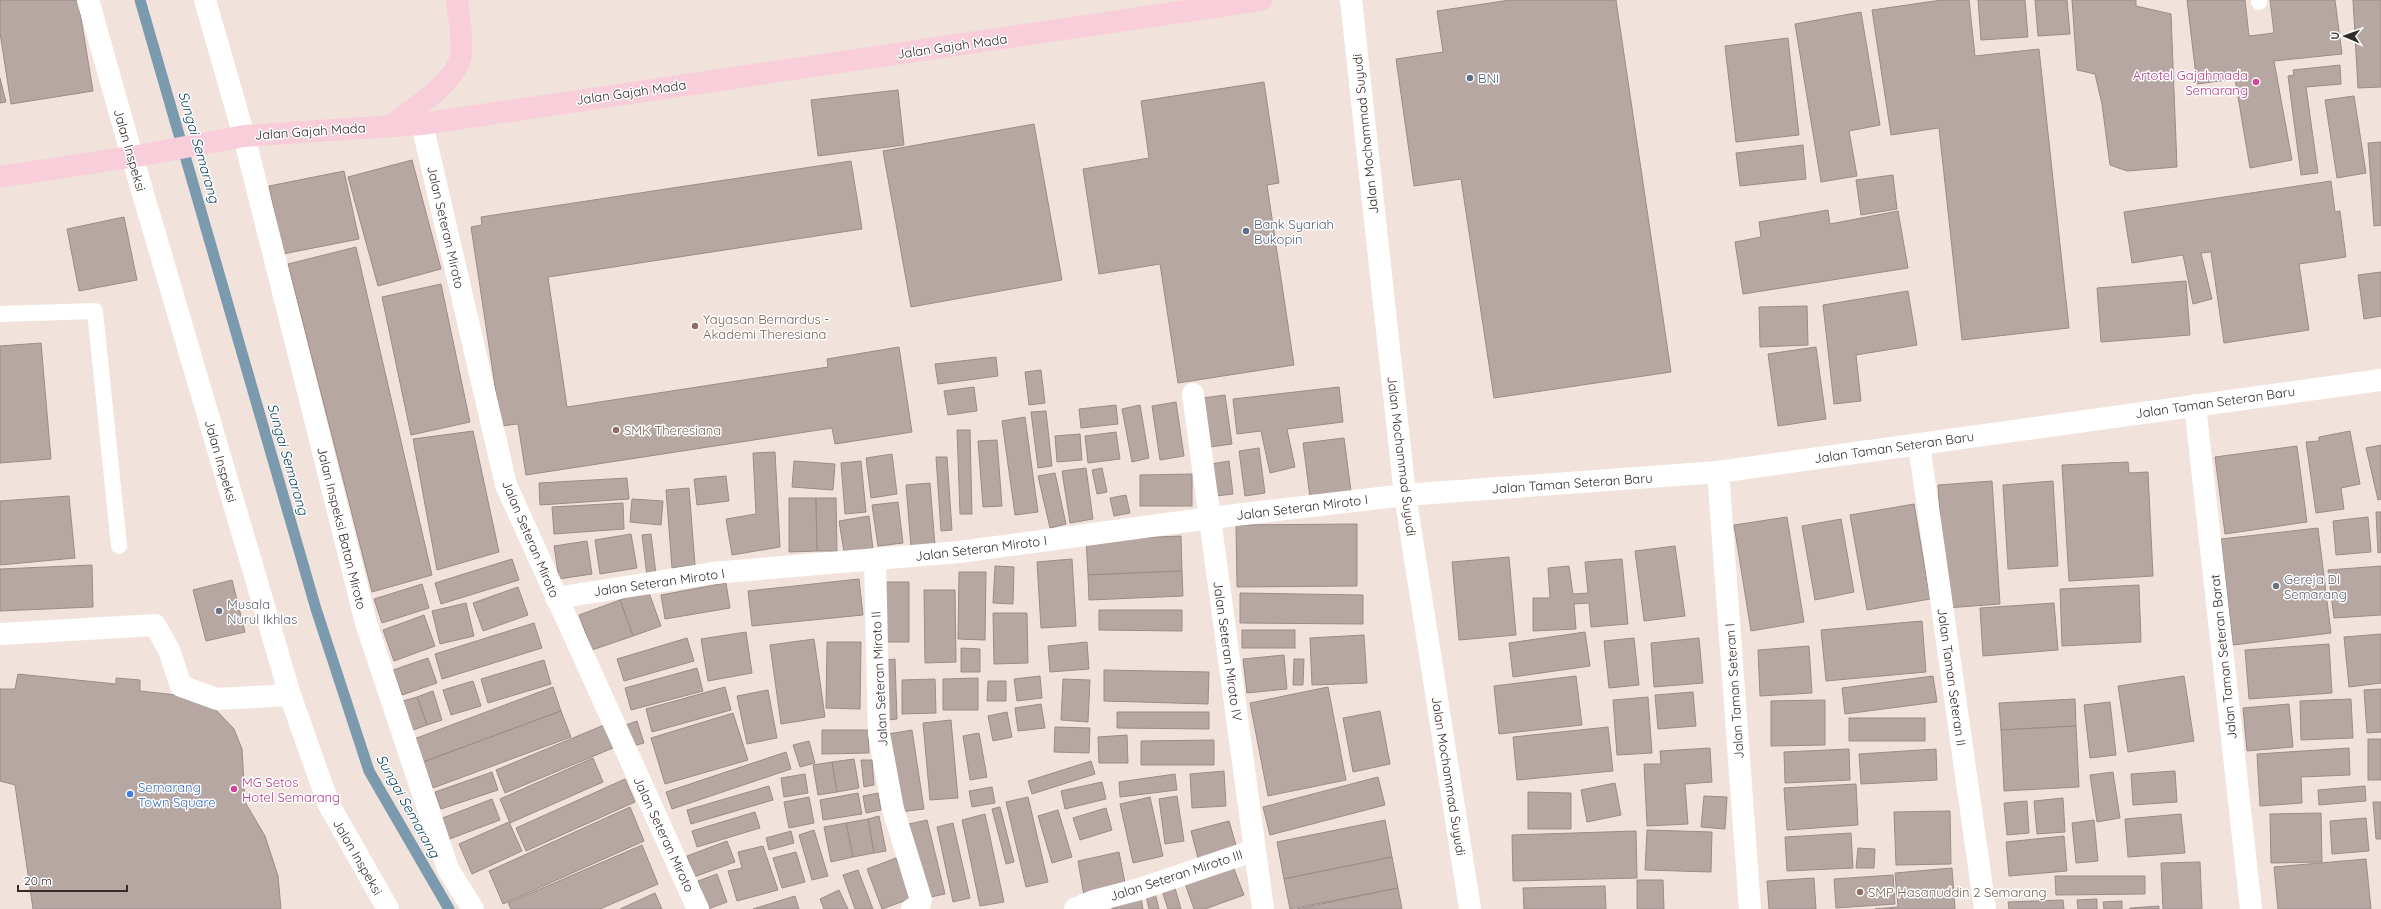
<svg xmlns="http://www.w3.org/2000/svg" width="2381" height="909" viewBox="0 0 2381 909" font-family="Quicksand,sans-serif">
<rect width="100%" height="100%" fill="#f1e3dc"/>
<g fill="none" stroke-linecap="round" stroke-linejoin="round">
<path stroke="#7c9aae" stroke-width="11" d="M140 0 316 609 369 771 449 909"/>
</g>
<g fill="#b6a7a3" stroke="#9a8c88">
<path d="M0 0H78L93 91 11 104 0 33Z"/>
<path d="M1510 0H1616L1671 372 1494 398 1461 179 1414 186 1396 59 1443 52 1437 11Z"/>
<path d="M1942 0H1969L1975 56 2039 49 2069 328 1962 340 1939 128 1891 135 1872 10Z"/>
<path d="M1978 0H2025L2028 37 1981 40Z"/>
<path d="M2035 0H2067L2070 34 2038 36Z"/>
<path d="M2072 0H2136V6L2171 14 2177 167 2127 171 2110 165 2102 104 2095 74 2077 70Z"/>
<path d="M2187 0H2245L2249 36 2274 33 2270 0H2335L2342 54 2274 61 2292 160 2250 168 2235 79 2197 84Z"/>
<path d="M2353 0H2381V87L2358 88Z"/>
<path d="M1861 12 1880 125 1849 131 1857 176 1821 182 1795 24Z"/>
<path d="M1788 38 1799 135 1736 142 1725 46Z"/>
<path d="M2340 65 2341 84 2306 87 2318 173 2301 175 2288 76 2294 75 2293 70Z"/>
<path d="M0 78 6 102 0 103Z"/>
<path d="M1264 82 1279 183 1267 185 1294 365 1178 383 1160 264 1099 274 1083 169 1149 158 1141 101Z"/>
<path d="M898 90 904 145 818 156 811 100Z"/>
<path d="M2354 96 2366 173 2337 178 2325 100Z"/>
<path d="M1034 124 1062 280 911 307 883 151Z"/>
<path d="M2381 142V225L2374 226 2368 143Z"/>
<path d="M1803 145 1806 179 1740 186 1736 153Z"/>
<path d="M412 160 441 269 378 286 348 177Z"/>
<path d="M851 161 862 229 548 277 567 407 828 367 827 359 899 347 912 432 835 444 832 428 526 475 518 424 501 426 471 227 482 225 481 217Z"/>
<path d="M344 171 359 239 283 254 269 186Z"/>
<path d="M1893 175 1897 209 1861 215 1856 180Z"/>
<path d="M2331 181 2335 212 2340 211 2346 257 2299 264 2309 330 2224 343 2211 252 2201 253 2212 299 2193 304 2183 255 2132 263 2124 212Z"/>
<path d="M1828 210 1830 224 1898 211 1908 268 1743 294 1735 242 1761 237 1759 222Z"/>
<path d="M124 217 137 280 79 291 67 229Z"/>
<path d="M356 247 432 575 372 592 288 264Z"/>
<path d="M2381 272V316L2364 319 2358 275Z"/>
<path d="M2186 281 2190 335 2101 342 2097 288Z"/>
<path d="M441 284 470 422 411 435 382 297Z"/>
<path d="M1908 291 1917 345 1856 355 1861 401 1834 404 1823 305Z"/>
<path d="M1807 306 1808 345 1760 347 1759 307Z"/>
<path d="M41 343 51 459 0 463V346Z"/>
<path d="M1816 347 1826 419 1778 426 1768 354Z"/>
<path d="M996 357 998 376 938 384 935 364Z"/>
<path d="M1041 370 1045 403 1029 405 1025 372Z"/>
<path d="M974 387 977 411 948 415 944 391Z"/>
<path d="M1339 387 1343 422 1287 429 1295 467 1270 473 1261 431 1237 434 1233 399Z"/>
<path d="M1225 395 1232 444 1210 447 1203 398Z"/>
<path d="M1176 402 1184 456 1160 460 1152 406Z"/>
<path d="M1116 405 1118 424 1081 428 1079 409Z"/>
<path d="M1140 405 1149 458 1132 462 1122 409Z"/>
<path d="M1046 411 1052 466 1038 468 1031 412Z"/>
<path d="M1025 417 1038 512 1015 515 1002 421Z"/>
<path d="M957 430H970L972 514H960Z"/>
<path d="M473 431 499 552 437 570 413 439Z"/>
<path d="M2350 431 2360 484 2341 488 2344 509 2316 513 2306 442 2319 441V437Z"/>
<path d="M1116 432 1120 459 1088 463 1085 436Z"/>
<path d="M1080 434 1082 460 1057 462 1055 436Z"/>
<path d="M1344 438 1351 491 1310 497 1303 443Z"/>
<path d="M997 440 1002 506 983 507 978 441Z"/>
<path d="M2381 445V499L2378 500 2366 448Z"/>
<path d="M2297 446 2307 522 2225 534 2215 457Z"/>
<path d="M1259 448 1265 493 1245 496 1239 451Z"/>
<path d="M775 452 780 547 732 555 726 519 756 514 753 453Z"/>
<path d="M892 454 897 494 871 498 866 458Z"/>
<path d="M936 457H947L952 530 941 531Z"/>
<path d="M794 461 835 464 833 490 792 487Z"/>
<path d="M861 461 866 512 845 514 841 463Z"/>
<path d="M1229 461 1233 494 1216 496 1211 464Z"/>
<path d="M2128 462 2129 473 2148 472 2153 576 2069 581 2062 465Z"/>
<path d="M1086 468 1093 519 1070 523 1062 471Z"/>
<path d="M1102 468 1107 492 1097 494 1092 470Z"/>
<path d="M1055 473 1066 524 1050 528 1038 476Z"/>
<path d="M1192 474V506H1140V475Z"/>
<path d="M726 476 729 501 697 505 694 479Z"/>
<path d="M627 478 629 499 540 505 539 483Z"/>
<path d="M1992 481 2000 604 1946 608 1938 485Z"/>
<path d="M2053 481 2058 566 2008 569 2003 485Z"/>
<path d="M930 483 935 546 911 547 906 485Z"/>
<path d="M689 488 695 565 672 568 666 490Z"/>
<path d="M1126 495 1130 513 1114 516 1110 498Z"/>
<path d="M69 496 75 558 0 565V501Z"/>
<path d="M789 498H816L817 551 789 552Z"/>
<path d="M816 498H836L837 551H817Z"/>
<path d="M632 499 663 501 661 525 630 522Z"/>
<path d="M898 502 903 543 878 546 872 505Z"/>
<path d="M623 503 624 529 554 534 552 507Z"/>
<path d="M1914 504 1930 599 1867 610 1850 515Z"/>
<path d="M2376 512H2381V552L2378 553Z"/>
<path d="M869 516 873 549 844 552 839 521Z"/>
<path d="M1787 517 1804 622 1751 631 1734 525Z"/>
<path d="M2368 517 2371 552 2336 555 2333 521Z"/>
<path d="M1841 519 1854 592 1815 600 1802 526Z"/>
<path d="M1357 524V586L1237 587 1236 525Z"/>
<path d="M2318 528 2331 633 2233 645 2221 539Z"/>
<path d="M631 534 637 568 600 574 595 540Z"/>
<path d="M651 534 656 574 647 576 642 535Z"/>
<path d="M1181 536 1182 571 1088 575 1086 540Z"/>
<path d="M587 541 592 574 559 579 554 546Z"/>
<path d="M1675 546 1685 616 1644 621 1635 551Z"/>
<path d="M1509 557 1516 635 1459 640 1452 562Z"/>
<path d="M512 559 519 580 441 604 435 583Z"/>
<path d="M1072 559 1076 626 1041 628 1037 562Z"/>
<path d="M1622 559 1628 624 1591 627 1589 603 1574 604 1576 629 1533 631V598H1550L1548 568 1569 566 1573 594 1588 593 1585 562Z"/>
<path d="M92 565 93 607 0 611V569Z"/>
<path d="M995 566 1014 567 1013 604 993 603Z"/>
<path d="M2381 566V615L2334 618 2328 570Z"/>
<path d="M1182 571 1183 596 1089 600 1088 575Z"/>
<path d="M959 572H986L985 640 958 639Z"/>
<path d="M859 579 863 615 752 626 748 591Z"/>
<path d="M232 580 245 632 206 641 193 590Z"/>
<path d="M886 582H909V642H885Z"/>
<path d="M726 583 730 608 665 619 661 595Z"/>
<path d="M422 584 429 608 382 623 374 599Z"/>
<path d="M2139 585 2141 642 2062 646 2060 589Z"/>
<path d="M518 587 528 615 483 631 473 603Z"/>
<path d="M648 590 661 626 633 636 620 600Z"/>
<path d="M924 590H955L956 662 925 663Z"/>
<path d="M1240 593 1363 595V624L1240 623Z"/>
<path d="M620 600 633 636 592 650 579 615Z"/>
<path d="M466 603 474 636 440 644 432 611Z"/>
<path d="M2054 603 2058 650 1983 656 1980 608Z"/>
<path d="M1099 610H1182V631L1099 630Z"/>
<path d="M993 613H1027L1028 663 994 664Z"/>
<path d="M424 615 435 646 394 661 383 630Z"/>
<path d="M1922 621 1926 672 1826 681 1821 630Z"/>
<path d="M534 623 542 648 442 679 435 654Z"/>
<rect x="1242" y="630" width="53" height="18"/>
<path d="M746 632 752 673 708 681 701 639Z"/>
<path d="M1585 632 1590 666 1513 677 1509 643Z"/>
<path d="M2381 634V683L2349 687 2344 637Z"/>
<path d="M1364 635 1367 683 1312 685 1310 638Z"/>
<path d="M687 638 694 661 624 681 617 659Z"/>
<path d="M1634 638 1639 685 1609 688 1604 641Z"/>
<path d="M1699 638 1703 683 1654 687 1651 643Z"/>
<path d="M814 639 825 717 781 724 770 645Z"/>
<path d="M827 642H861L860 709 826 708Z"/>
<path d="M1087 642 1089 669 1050 672 1048 646Z"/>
<path d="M2329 644 2332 693 2249 699 2245 650Z"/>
<path d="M1809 646 1812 693 1760 696 1758 650Z"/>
<path d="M961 648 980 649V672H961Z"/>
<path d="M1284 655 1287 689 1247 693 1243 659Z"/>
<path d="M428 658 437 683 402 695 393 670Z"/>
<path d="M895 659 897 719 888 720 885 660Z"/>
<path d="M1294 659H1304L1303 685H1293Z"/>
<path d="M544 660 551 684 488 703 481 679Z"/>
<path d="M697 668 703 691 631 710 625 688Z"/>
<path d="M1104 670 1209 672 1208 704 1104 701Z"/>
<path d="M18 674 116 684V678L140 680V691L194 697 215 709 234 729 242 749 245 802 265 836 278 876 281 909H33L15 785 0 781V689H15Z"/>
<path d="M1040 676 1042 698 1017 701 1014 679Z"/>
<path d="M1576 676 1582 725 1499 734 1494 686Z"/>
<path d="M1933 676 1937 702 1845 714 1842 688Z"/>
<path d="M2184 676 2194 741 2128 752 2118 686Z"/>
<path d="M978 678V710H943V679Z"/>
<path d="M935 679 936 713 902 714V680Z"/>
<path d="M1063 679 1090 680 1088 722 1061 720Z"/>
<path d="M473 681 481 706 451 715 443 690Z"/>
<path d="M988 681H1006V701H987Z"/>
<path d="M553 687 561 711 423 762 414 739Z"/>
<path d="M725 687 731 710 652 732 646 709Z"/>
<path d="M1328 687 1346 780 1268 796 1250 703Z"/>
<path d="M2381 689V732L2367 733 2364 690Z"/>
<path d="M768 690 777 738 747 744 737 696Z"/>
<path d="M433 691 442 720 427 725 417 697Z"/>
<path d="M1693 692 1696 726 1658 729 1655 695Z"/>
<path d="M417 697 427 725 413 730 403 701Z"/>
<path d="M1648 697 1652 753 1617 755 1613 700Z"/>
<path d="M2075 699 2076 726 2001 730 1999 703Z"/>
<path d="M2351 699 2353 738 2301 740 2300 701Z"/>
<path d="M1825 700V745L1771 746V701Z"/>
<path d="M2110 702 2116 755 2090 758 2084 705Z"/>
<path d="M1041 704 1045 728 1018 731 1015 708Z"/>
<path d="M2289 704 2293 747 2247 751 2243 708Z"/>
<path d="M561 711 571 737 433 788 423 762Z"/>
<path d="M1380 711 1390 764 1353 772 1343 718Z"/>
<path d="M1007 712 1012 737 993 741 988 716Z"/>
<path d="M1117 712H1209V729L1117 728Z"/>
<path d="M733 713 748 760 665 784 651 738Z"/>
<rect x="1849" y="718" width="76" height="23"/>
<path d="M951 720 958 798 930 800 923 723Z"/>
<path d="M637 721 644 743 629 747 623 726Z"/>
<path d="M604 725 613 748 505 793 496 770Z"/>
<path d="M2076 726 2079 787 2004 791 2001 730Z"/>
<path d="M1055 727 1090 728 1089 753 1054 752Z"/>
<path d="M1608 727 1613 771 1517 780 1513 737Z"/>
<path d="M822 730H868L869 753 822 754Z"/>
<path d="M912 730 924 809 900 812 888 734Z"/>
<path d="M979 733 987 777 970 780 963 736Z"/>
<path d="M1127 735 1128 763H1099L1098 737Z"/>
<rect x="2368" y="739" width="13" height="41"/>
<path d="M1214 740V765H1141V741Z"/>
<path d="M809 741 815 763 800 767 793 745Z"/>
<path d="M1710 748 1712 782 1685 784 1688 824 1647 826 1644 764H1661L1660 751Z"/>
<path d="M2349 748 2350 775 2301 777 2302 803 2260 806 2257 754Z"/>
<path d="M1849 749 1850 780 1785 783 1784 752Z"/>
<path d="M1936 749 1937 780 1861 784 1859 754Z"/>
<path d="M786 752 791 769 672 809 666 792Z"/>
<path d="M593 758 603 782 510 823 500 799Z"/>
<path d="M854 759 859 788 837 792 832 762Z"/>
<path d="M861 760H872L874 785 864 787Z"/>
<path d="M1091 761 1095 774 1032 794 1028 781Z"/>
<path d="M832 762 837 792 818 795 813 765Z"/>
<path d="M1224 771 1226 806 1192 808 1190 774Z"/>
<path d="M2175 771 2177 802 2133 805 2131 774Z"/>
<path d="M492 772 498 790 441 809 435 792Z"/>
<path d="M2113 772 2120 818 2097 822 2090 775Z"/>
<path d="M805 774 808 793 784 797 781 778Z"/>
<path d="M1175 774 1177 790 1120 797 1119 782Z"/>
<path d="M1378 777 1385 805 1270 835 1263 807Z"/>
<path d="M625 779 635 802 526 851 516 828Z"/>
<path d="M1102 782 1106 799 1065 809 1061 791Z"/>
<path d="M1615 783 1621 815 1587 822 1581 790Z"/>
<path d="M1856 784 1858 825 1787 830 1784 788Z"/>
<path d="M769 786 773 800 691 824 687 810Z"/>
<path d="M2365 786 2366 801 2319 805 2318 790Z"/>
<path d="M992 787 995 803 972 807 969 791Z"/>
<path d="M1528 792 1571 793V829H1528Z"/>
<path d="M858 793 862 814 823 820 820 800Z"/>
<path d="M878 793 881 810 866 813 863 796Z"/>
<path d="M1177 796 1184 841 1165 844 1159 799Z"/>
<path d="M1704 796 1727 797 1725 829 1701 827Z"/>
<path d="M809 797 814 823 789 828 784 802Z"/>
<path d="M1028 797 1048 882 1026 887 1006 802Z"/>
<path d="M1150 797 1163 856 1133 863 1120 804Z"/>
<path d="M2063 798 2065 832 2037 834 2034 801Z"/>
<path d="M492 799 500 820 447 840 440 819Z"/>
<path d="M2027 801 2029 833 2007 835 2004 803Z"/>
<path d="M2373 802H2381V839H2376Z"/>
<path d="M630 807 644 841 503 904 489 871Z"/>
<path d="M1000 807 1014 862 1006 864 992 809Z"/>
<path d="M1106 808 1112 830 1080 840 1073 818Z"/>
<path d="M1058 810 1072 857 1052 863 1038 816Z"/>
<path d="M1950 811 1951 864 1896 865 1894 812Z"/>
<path d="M755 812 760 828 697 847 692 831Z"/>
<path d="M2321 813 2322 862 2271 863 2270 814Z"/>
<path d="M985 814 1004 902 980 906 962 820Z"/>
<path d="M2181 814 2185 853 2128 857 2125 819Z"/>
<path d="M879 816 886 851 874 853 868 819Z"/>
<path d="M2366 818 2369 851 2332 854 2330 821Z"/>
<path d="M868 819 874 853 853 857 846 823Z"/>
<path d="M927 820 945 894 926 898 909 824Z"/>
<path d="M1385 820 1392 857 1284 879 1277 842Z"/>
<path d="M2094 820 2098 861 2076 863 2072 823Z"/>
<path d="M1229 821 1238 852 1199 862 1191 831Z"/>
<path d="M509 822 522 851 472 874 459 844Z"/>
<path d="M846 823 853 857 831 862 824 827Z"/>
<path d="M953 823 970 898 953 902 937 827Z"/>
<path d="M814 830 828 876 812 880 799 835Z"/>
<path d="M1647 830 1712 832 1711 872 1645 870Z"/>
<path d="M791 831 794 843 769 850 766 838Z"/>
<path d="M1636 831 1637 878 1513 881 1512 835Z"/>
<path d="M1851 833 1853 868 1787 871 1785 837Z"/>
<path d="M2064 836 2067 871 2009 876 2006 842Z"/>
<path d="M727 841 735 862 694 877 687 856Z"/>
<path d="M642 845 658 884 600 909H511L508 903Z"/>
<path d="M763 846 778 890 737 901 728 871 742 868 738 852Z"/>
<path d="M1858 848 1875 849 1874 868H1856Z"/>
<path d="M796 852 805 882 782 888 773 858Z"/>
<path d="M1119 852 1126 888 1084 896 1078 861Z"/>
<path d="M1392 857 1398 888 1290 909 1284 879Z"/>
<path d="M896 858 912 898 882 909 867 869Z"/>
<path d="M2366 859 2371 909H2278L2274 867Z"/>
<path d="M1231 861 1244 895 1205 909H1194L1183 878Z"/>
<path d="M2200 862 2202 909H2163L2161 863Z"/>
<path d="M1952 868 1955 909H1875L1898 907 1895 873Z"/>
<path d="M858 870 873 909H855L843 875Z"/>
<path d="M717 874 727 902 708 909 698 881Z"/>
<path d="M1893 875 1895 904 1836 908 1834 879Z"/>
<path d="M2055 876H2145V894L2056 895Z"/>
<path d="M1814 878 1816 909H1769L1767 881Z"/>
<path d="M1637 880H1663L1664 909H1637Z"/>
<path d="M1173 881 1181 909H1168L1160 885Z"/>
<path d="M1605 886 1606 909H1524L1523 888Z"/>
<path d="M1398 888 1402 909H1297Z"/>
<path d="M1154 889 1159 909H1149L1145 891Z"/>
<path d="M839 890 848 909H824L820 899Z"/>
<path d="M655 893 662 909H620Z"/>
<path d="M1140 893 1143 909H1112L1110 900Z"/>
<path d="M795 896 799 909H753Z"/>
<path d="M2097 899V909H2078L2077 900Z"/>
<path d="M2063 900 2064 909H2009L2008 902Z"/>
<path d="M2122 901V909H2104L2103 902Z"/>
<path d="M2159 906V909H2130V908Z"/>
</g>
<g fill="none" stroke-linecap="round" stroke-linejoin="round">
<g stroke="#fff" stroke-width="16">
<path d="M2259 0V2"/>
<path d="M0 314 95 311 119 546"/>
</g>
<g stroke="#fff" stroke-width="22">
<path d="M88 0 132 156 290 695 329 805 388 909"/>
<path d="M205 0 244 136 366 623 448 869 473 909"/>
<path d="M1351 0 1405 495 1470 909"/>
<path d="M422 124 506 485 698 909"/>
<path d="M1193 394 1263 909"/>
<path d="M2195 405 2251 909"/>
<path d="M1919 444 1985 909"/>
<path d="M1718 472 1750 909"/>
<path d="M875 559 879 734 893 809 921 900 919 905 912 909"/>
<path d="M556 598 713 573 959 552 1210 518 1405 495 1718 472 2381 380"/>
<path d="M0 634 155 625 169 650 181 686 217 699 290 695"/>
<path d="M1075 909 1094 901 1140 889 1255 850"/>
</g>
<g stroke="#f7ceda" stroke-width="22">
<path d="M391 126C411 110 457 82 461 55 463 38 459 18 457 0"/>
<path d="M0 177 143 155 244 136 422 124 1261 0"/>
</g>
</g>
<g fill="#5c6f8a" stroke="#fff" stroke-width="1.5">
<circle cx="1470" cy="78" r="4"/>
<circle cx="1246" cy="231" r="4"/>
</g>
<g fill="#d1479c" stroke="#fff" stroke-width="1.5">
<circle cx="2256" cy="82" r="4"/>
<circle cx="234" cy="789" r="4"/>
</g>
<g fill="#8d6e63" stroke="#fff" stroke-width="1.5">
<circle cx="695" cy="326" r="4"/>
<circle cx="616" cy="430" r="4"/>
<circle cx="1860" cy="892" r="4"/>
</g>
<g fill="#6b7280" stroke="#fff" stroke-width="1.5">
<circle cx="2276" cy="586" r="4"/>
<circle cx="219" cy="611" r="4"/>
</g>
<circle fill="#3f7fe0" stroke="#fff" stroke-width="1.5" cx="130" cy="794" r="4"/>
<g text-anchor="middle" stroke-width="3" stroke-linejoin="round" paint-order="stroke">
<g font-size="13" fill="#322d2a" stroke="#fff">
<text transform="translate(952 46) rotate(-8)" y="5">Jalan Gajah Mada</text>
<text transform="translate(631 92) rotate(-8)" y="5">Jalan Gajah Mada</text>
<text transform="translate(310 131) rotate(-4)" y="5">Jalan Gajah Mada</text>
<text transform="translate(1365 134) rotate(-96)" y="5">Jalan Mochammad Suyudi</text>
<text transform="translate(130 150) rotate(74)" y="5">Jalan Inspeksi</text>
<text transform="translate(446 227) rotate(77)" y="5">Jalan Seteran Miroto</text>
<text transform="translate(2215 402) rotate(-8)" y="5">Jalan Taman Seteran Baru</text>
<text transform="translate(1894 447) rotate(-8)" y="5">Jalan Taman Seteran Baru</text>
<text transform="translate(1402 456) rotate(83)" y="5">Jalan Mochammad Suyudi</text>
<text transform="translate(221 461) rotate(74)" y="5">Jalan Inspeksi</text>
<text transform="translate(1572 483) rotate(-4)" y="5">Jalan Taman Seteran Baru</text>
<text transform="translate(1302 507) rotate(-7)" y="5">Jalan Seteran Miroto I</text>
<text transform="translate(342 528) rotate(76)" y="5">Jalan Inspeksi Batan Miroto</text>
<text transform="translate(531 539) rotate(67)" y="5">Jalan Seteran Miroto</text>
<text transform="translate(981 548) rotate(-7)" y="5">Jalan Seteran Miroto I</text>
<text transform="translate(659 582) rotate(-8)" y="5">Jalan Seteran Miroto I</text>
<text transform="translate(1228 651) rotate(82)" y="5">Jalan Seteran Miroto IV</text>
<text transform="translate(2223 657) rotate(-96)" y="5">Jalan Taman Seteran Barat</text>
<text transform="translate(1952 677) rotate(82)" y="5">Jalan Taman Seteran II</text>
<text transform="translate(879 679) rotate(-93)" y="5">Jalan Seteran Miroto II</text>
<text transform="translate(1734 691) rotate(-94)" y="5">Jalan Taman Seteran I</text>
<text transform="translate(1449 776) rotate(81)" y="5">Jalan Mochammad Suyudi</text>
<text transform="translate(664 834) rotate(65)" y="5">Jalan Seteran Miroto</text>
<text transform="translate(358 857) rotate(60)" y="5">Jalan Inspeksi</text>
<text transform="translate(1176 875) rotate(-18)" y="5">Jalan Seteran Miroto III</text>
</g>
<g font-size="13" fill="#b23c85" stroke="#fff" text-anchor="end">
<text x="2248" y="80">Artotel Gajahmada<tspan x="2248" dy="15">Semarang</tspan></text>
<text x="242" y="787" text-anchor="start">MG Setos<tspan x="242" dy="15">Hotel Semarang</tspan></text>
</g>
<g font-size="13" fill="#4e5e75" stroke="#fff" text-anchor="start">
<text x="1478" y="83">BNI</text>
<text x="1254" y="229">Bank Syariah<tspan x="1254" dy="15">Bukopin</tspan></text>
</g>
<g font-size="13" fill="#785e54" stroke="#fff" text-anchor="start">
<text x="703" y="324">Yayasan Bernardus -<tspan x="703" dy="15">Akademi Theresiana</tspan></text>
<text x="624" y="435">SMK Theresiana</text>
<text x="1868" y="897">SMP Hasanuddin 2 Semarang</text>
</g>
<g font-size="13" fill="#5b616d" stroke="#fff" text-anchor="start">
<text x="2284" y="584">Gereja DI<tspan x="2284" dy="15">Semarang</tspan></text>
<text x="227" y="609">Musala<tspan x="227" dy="15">Nurul Ikhlas</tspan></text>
</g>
<g font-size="13" fill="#366cbe" stroke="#fff" text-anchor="start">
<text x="138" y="792">Semarang<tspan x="138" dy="15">Town Square</tspan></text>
</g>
<g font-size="14" font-style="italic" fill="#08425f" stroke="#fff">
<text transform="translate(199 147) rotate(74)" y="5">Sungai Semarang</text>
<text transform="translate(288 459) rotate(74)" y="5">Sungai Semarang</text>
<text transform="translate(408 806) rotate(61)" y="5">Sungai Semarang</text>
</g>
</g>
<g transform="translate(2345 36) rotate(272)" stroke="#ffffff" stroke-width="3" paint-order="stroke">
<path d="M0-3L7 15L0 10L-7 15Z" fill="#322d2a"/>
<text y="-6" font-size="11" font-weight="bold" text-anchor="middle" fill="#322d2a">U</text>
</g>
<path d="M18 885v6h109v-6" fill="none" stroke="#322d2a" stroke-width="2"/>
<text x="24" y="885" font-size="12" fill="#322d2a" stroke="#ffffff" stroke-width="3" paint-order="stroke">20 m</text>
</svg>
